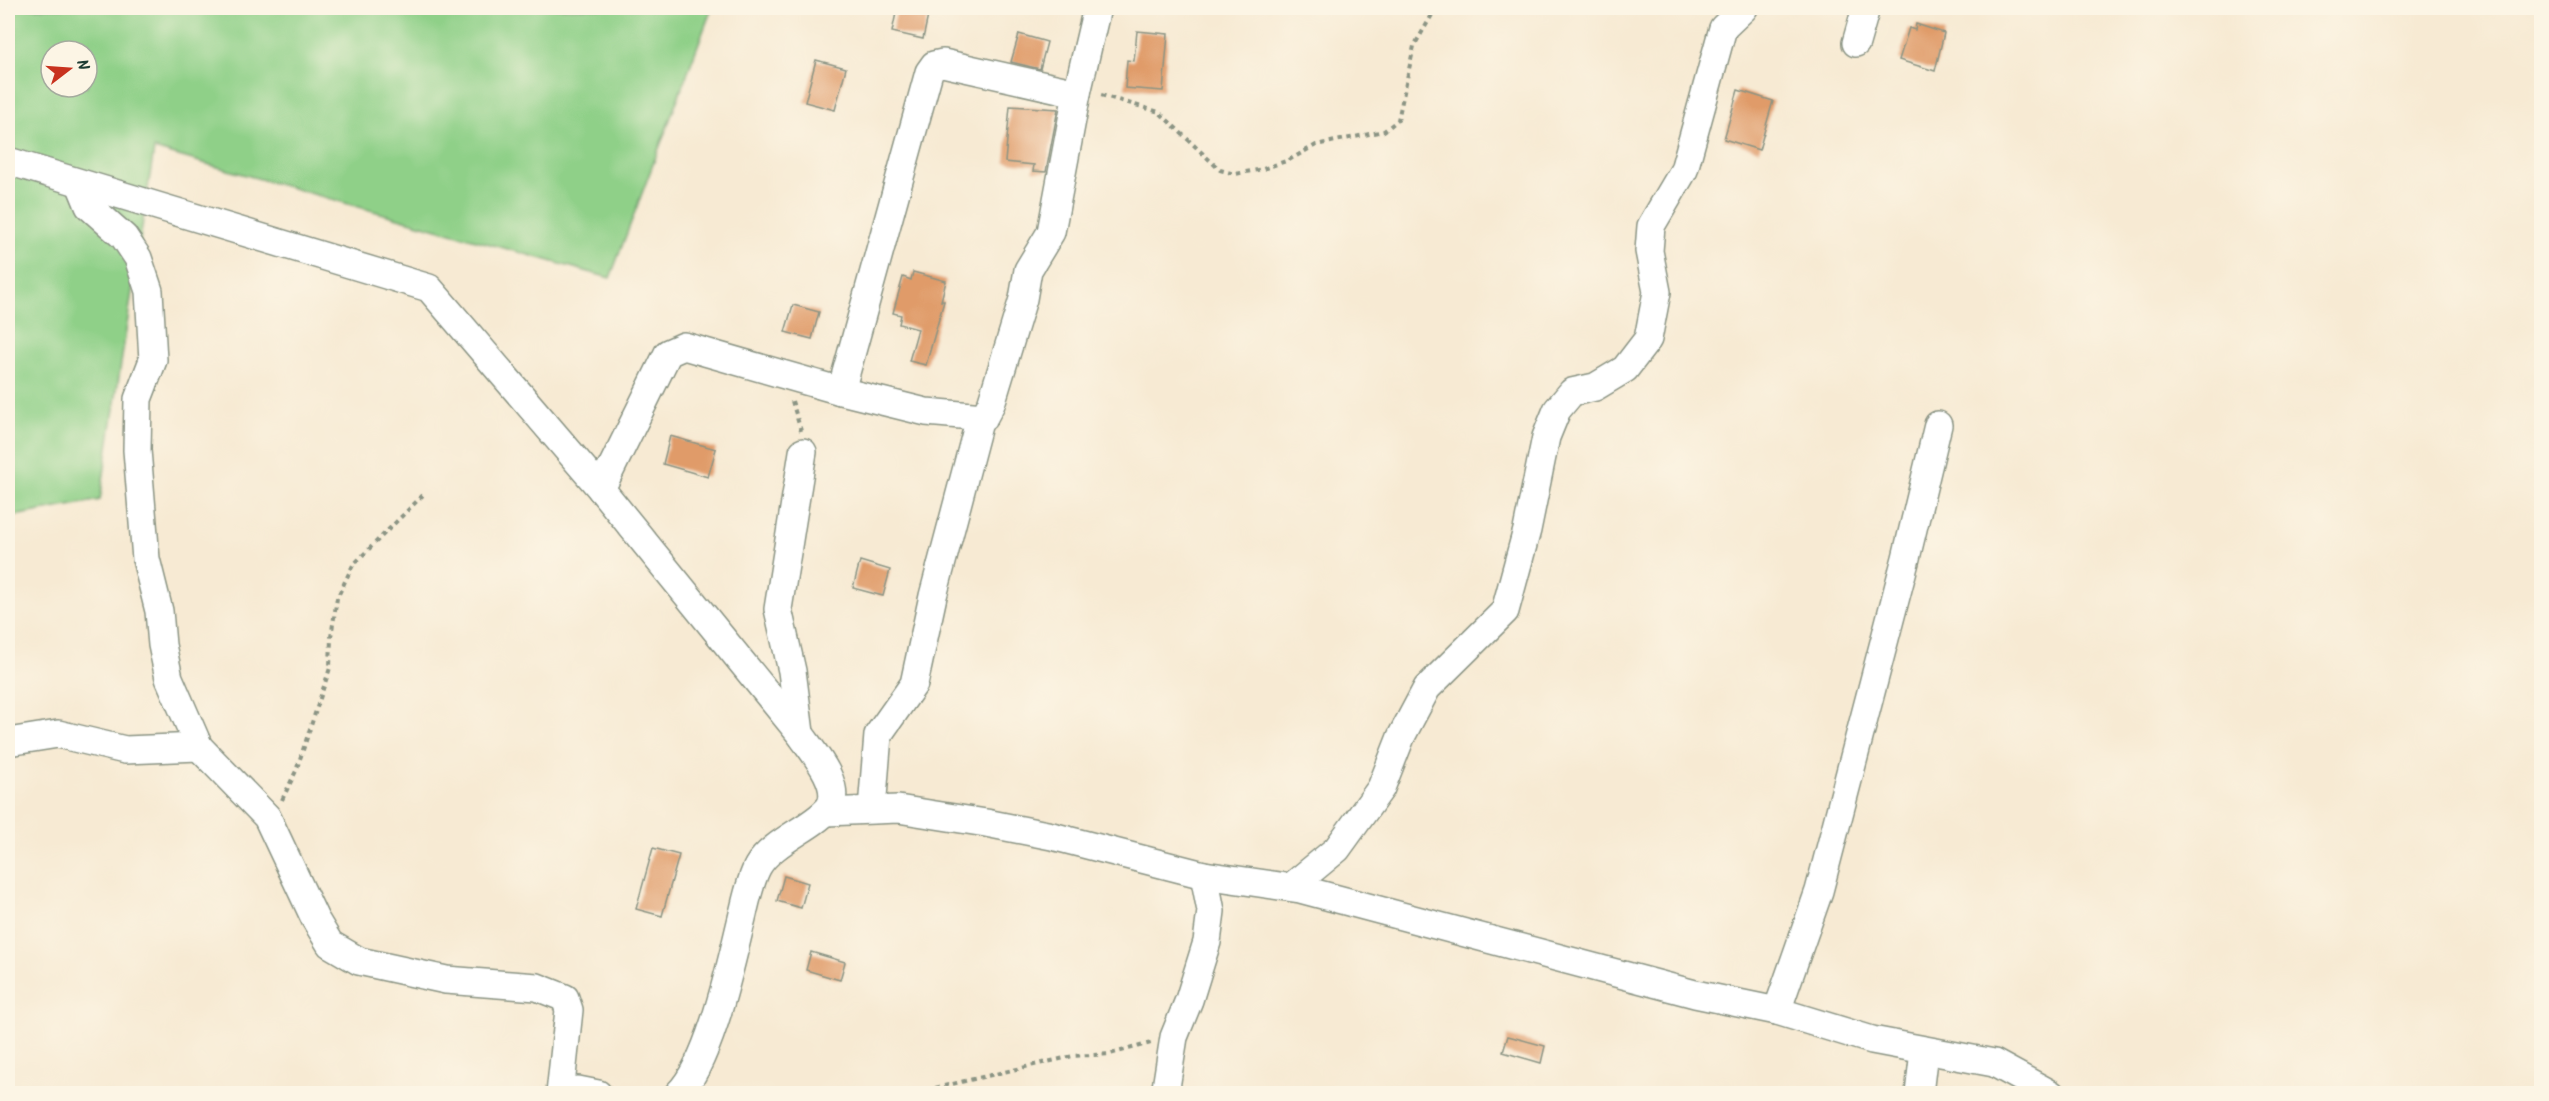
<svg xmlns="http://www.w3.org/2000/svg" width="2549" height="1101" viewBox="0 0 2549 1101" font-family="Kalam,sans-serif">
<rect width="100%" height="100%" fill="#fcf5e5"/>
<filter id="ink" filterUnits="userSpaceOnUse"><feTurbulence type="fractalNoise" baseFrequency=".0167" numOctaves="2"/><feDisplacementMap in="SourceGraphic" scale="12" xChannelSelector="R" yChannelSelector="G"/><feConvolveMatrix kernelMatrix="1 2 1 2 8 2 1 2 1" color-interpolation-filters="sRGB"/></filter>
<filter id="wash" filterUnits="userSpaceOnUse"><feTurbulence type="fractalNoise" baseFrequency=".008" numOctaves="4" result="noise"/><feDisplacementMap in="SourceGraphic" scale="24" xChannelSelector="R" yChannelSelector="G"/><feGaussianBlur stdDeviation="1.35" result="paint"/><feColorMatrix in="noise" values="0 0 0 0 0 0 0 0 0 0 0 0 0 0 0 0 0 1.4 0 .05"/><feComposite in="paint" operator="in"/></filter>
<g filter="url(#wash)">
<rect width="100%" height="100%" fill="#f7ead3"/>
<path fill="#8fd088" stroke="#57865e" stroke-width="1.5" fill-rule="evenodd" d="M8 8H712L610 278 154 149 100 500 8 517ZM51 51H87V87H51Z"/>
<g id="blocks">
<g fill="#e09b69">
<path d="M897 8 929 11 923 39 892 32Z"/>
<path d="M1916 24 1944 33 1935 71 1899 60 1909 28 1915 30Z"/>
<path d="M1137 31 1168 34 1163 91 1125 88 1127 60 1134 61Z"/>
<path d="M1019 34 1047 42 1040 69 1011 62Z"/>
<path d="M816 60 846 68 835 110 805 102Z"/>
<path d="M1738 90 1773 101 1759 150 1724 139Z"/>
<path d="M1010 106 1058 109 1046 172 1033 171 1034 165 1005 162Z"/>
<path d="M913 272 946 281 941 301H944L926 365 909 361 918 329 899 324 901 315 893 313 903 277 911 280Z"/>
<path d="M793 305 819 312 812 339 785 332Z"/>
<path d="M670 436 716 449 708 477 663 464Z"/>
<path d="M860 561 890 570 883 596 853 588Z"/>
<path d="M653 848 679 855 662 916 636 909Z"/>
<path d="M784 876 808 883 801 908 777 901Z"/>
<path d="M811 952 845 962 840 980 806 970Z"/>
<path d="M1508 1036 1545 1046 1541 1063 1503 1052Z"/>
</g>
</g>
</g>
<g filter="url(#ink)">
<use href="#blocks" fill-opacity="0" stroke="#8b9484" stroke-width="1.5"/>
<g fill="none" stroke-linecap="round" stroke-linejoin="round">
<defs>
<g id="minor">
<path d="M1856 43 1866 8"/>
<path d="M8 161 429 288 601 489"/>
<path d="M80 184 89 206 124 237 138 258 149 291 153 360 138 399 137 450 146 559 159 611 162 645 169 678 199 747 267 817 315 919 330 944 359 961 446 980 537 987 565 998 569 1010 560 1094"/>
<path d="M841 391 929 72 934 65 943 63 1077 93"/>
<path d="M800 733 792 671 778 609 803 452"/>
<path d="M8 742 58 734 125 750 199 747"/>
<path d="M872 809 878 735 914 684 933 596 980 418"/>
<path d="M826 812 898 809 986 823 1052 836 1204 875 1300 889 1695 994 1777 1011 1872 1040 1994 1063 2051 1094"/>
<path d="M1291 887 1337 849 1381 788 1401 737 1427 688 1505 611 1527 530 1546 437 1557 410 1572 392 1595 387 1625 369 1648 339 1657 292 1649 251 1651 226 1684 170 1723 28 1744 8"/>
<path d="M1777 1011 1819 891 1906 558 1938 425"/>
<path d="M572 1094 578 1090 598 1094"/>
<path d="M678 1094C710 1063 731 963 742 918 746 902 750 880 758 866 773 840 822 824 831 804 840 782 812 751 801 735L601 489 668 353 684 346 841 391 926 412 984 417 991 404 1023 299 1028 270 1051 232 1077 93 1097 8"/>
<path d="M1165 1094 1174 1037 1189 1000 1207 942 1211 911 1204 875"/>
<path d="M1919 1094 1924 1051"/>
</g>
</defs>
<use href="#minor" stroke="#8b9484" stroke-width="30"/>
<g stroke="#8b9484" stroke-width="4" stroke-dasharray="4.5 4.5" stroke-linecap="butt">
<path d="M1101 95 1159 112 1220 170 1235 174 1263 169 1289 160 1316 145 1384 131 1398 120 1414 46 1436 8"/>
<path d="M792 401 801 431"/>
<path d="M282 800 296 771 330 668 331 637 337 598 353 565 423 495"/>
<path d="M909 1094 1073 1056 1110 1054 1151 1043"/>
</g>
<use href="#minor" stroke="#fff" stroke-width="27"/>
</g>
</g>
<rect width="2549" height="1101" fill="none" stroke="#fcf5e5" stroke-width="30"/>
<g transform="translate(69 69) rotate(73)"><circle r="28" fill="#fcf5e5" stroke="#a4ab9e" stroke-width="1.5"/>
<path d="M0-4.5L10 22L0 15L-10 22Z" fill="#c8321e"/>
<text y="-9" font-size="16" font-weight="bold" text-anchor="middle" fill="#1f3d34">N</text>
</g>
</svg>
